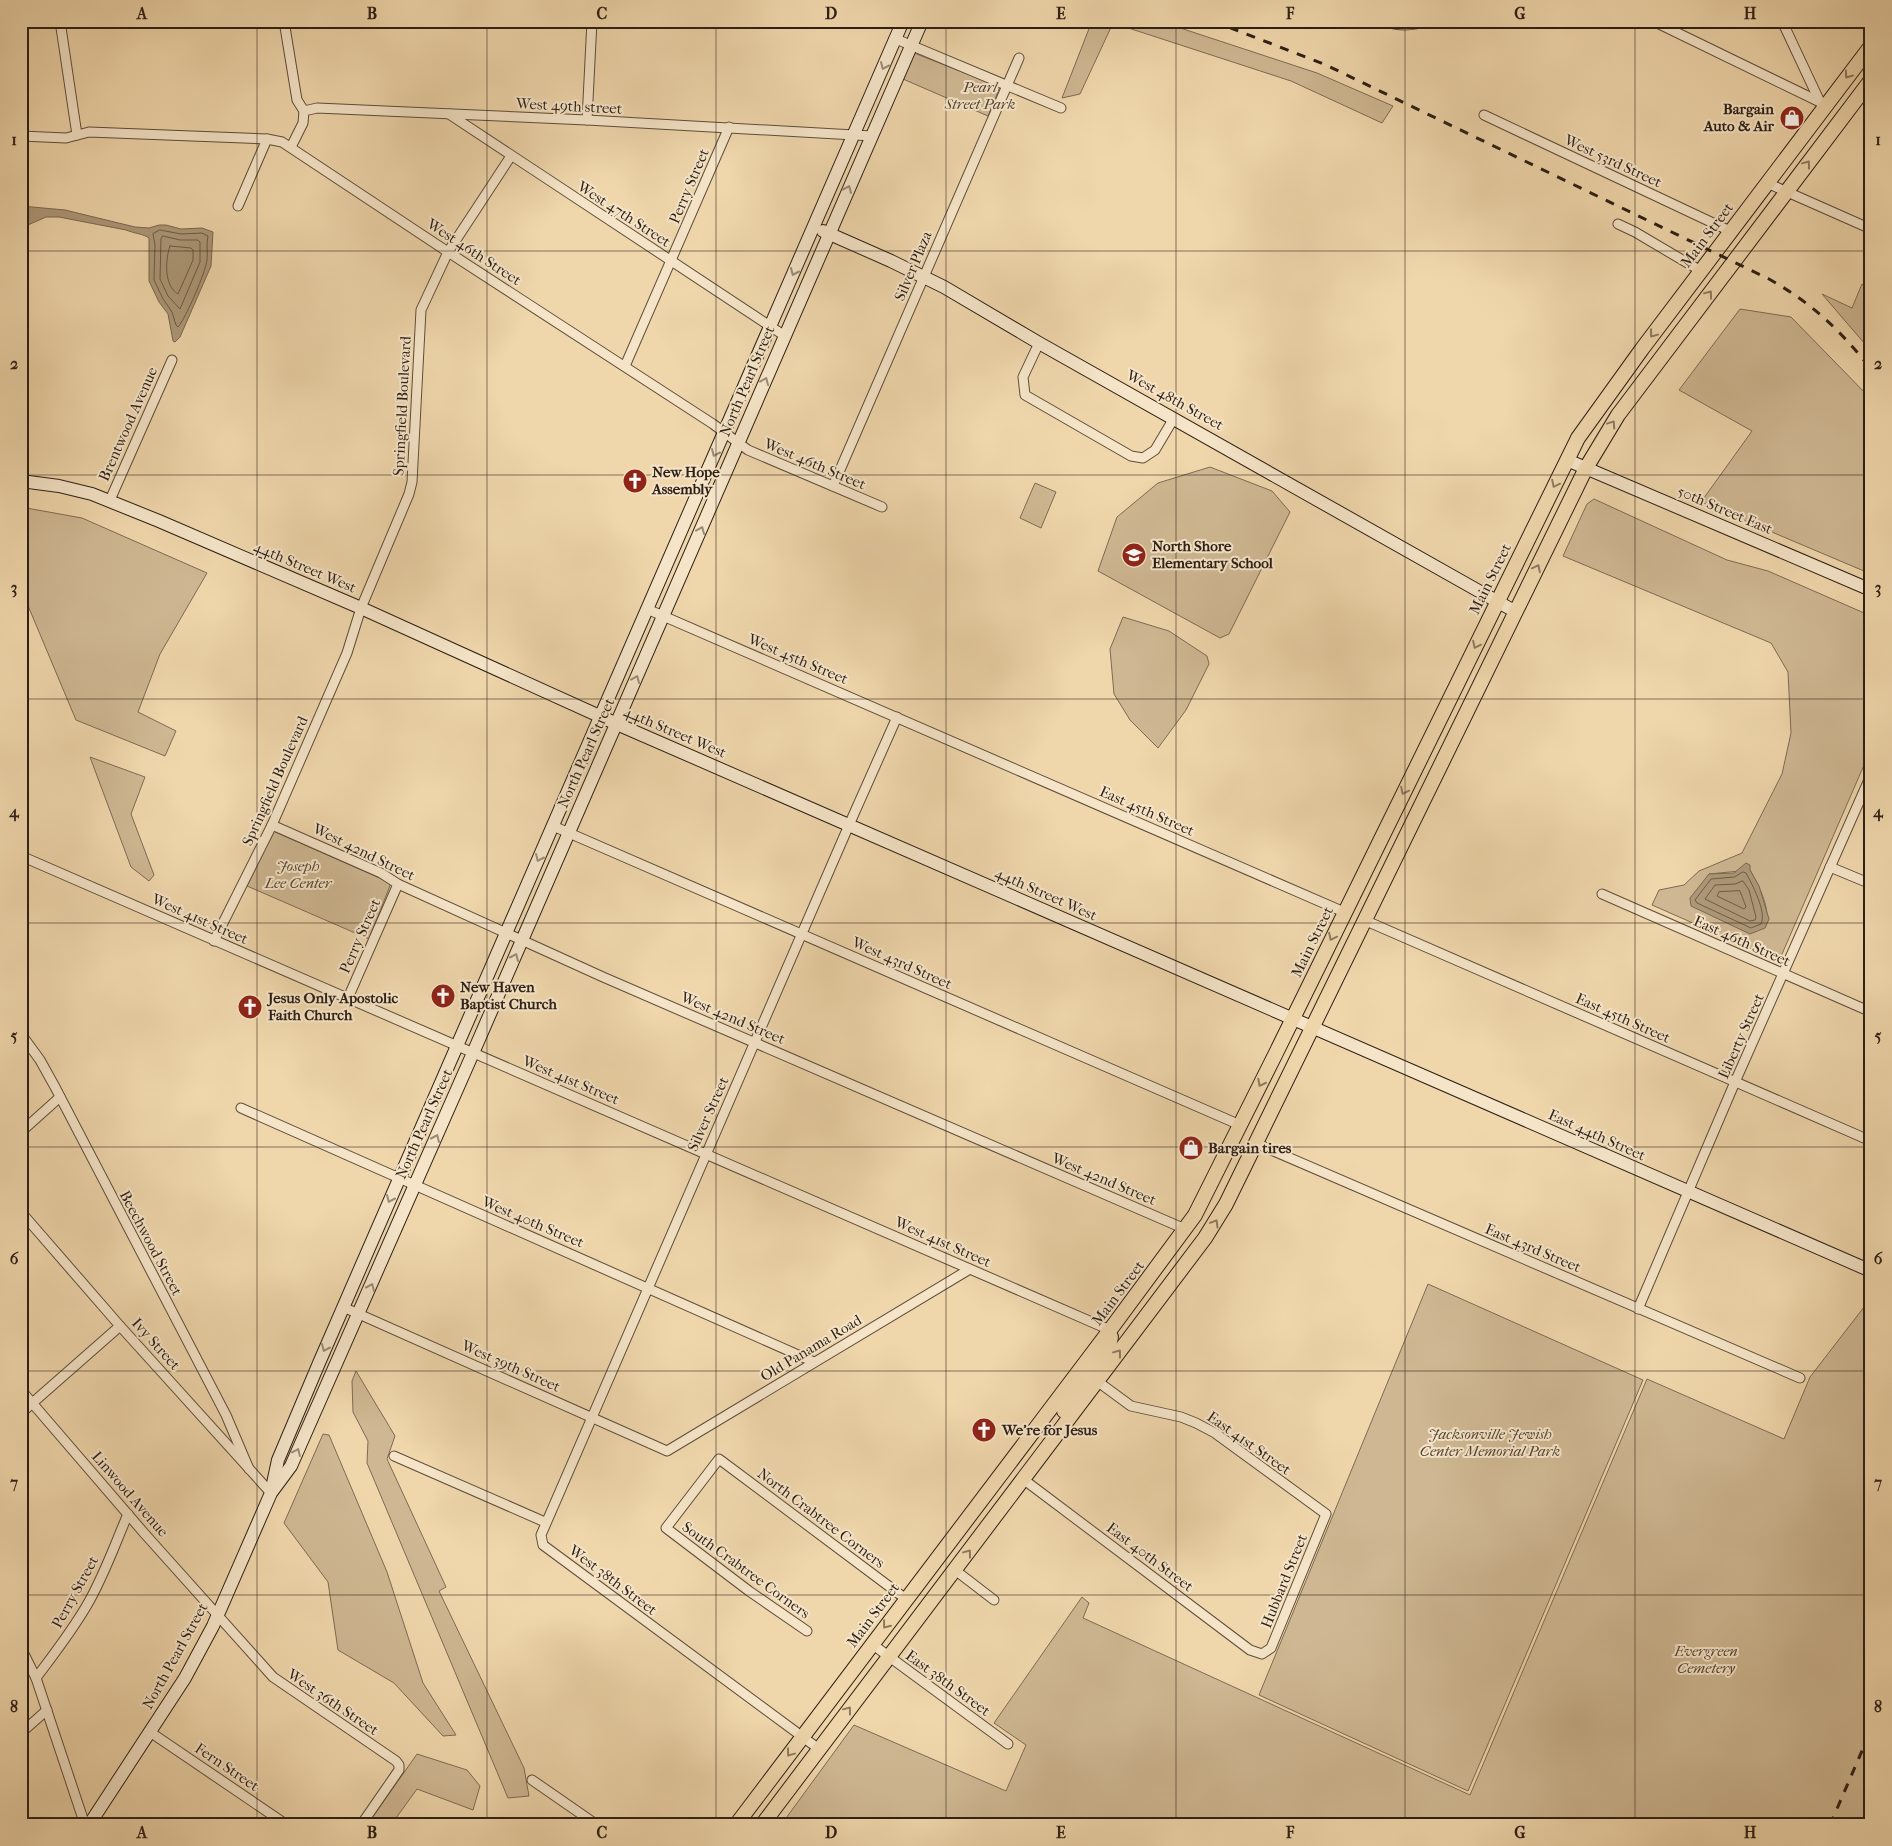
<svg xmlns="http://www.w3.org/2000/svg" width="1892" height="1846" viewBox="0 0 1892 1846" font-family="'IM FELL French Canon',serif">
<rect width="100%" height="100%" fill="#efd6ab"/>
<filter id="stains"><feTurbulence type="fractalNoise" baseFrequency=".004" numOctaves="4"/><feColorMatrix values="0 0 0 0 .2 0 0 0 0 .09 0 0 0 0 .02 0 0 0 .5 -.17"/></filter>
<radialGradient id="worn" r=".72"><stop offset=".6" stop-color="#630" stop-opacity="0"/><stop offset="1" stop-color="#630" stop-opacity=".3"/></radialGradient>
<g fill="#ceb792" stroke="#7e6b54" fill-rule="evenodd">
<path d="M1092 21H1159L1317 73 1393 106 1382 123 1291 81 1113 23 1080 94 1062 98Z"/>
<path d="M914 53 1000 87 988 116 903 79Z"/>
<path d="M1862 284 1871 291V351L1822 294 1852 308Z"/>
<path d="M1740 309 1791 317 1871 399V574L1701 502 1752 431 1679 390Z"/>
<path d="M1210 467 1272 491 1290 512 1229 634 1220 638 1098 571 1117 517 1158 483Z"/>
<path d="M1035 483 1056 492 1041 528 1020 518Z"/>
<path d="M1594 499 1727 560 1768 571 1871 616V749L1779 961 1652 905 1659 890 1684 885 1699 871 1742 853 1782 774 1791 733 1788 672 1771 643 1563 556 1587 504ZM1750 870C1759 886 1772 910 1765 928L1709 874Z"/>
<path d="M21 507 82 518 207 573 160 654 138 712 176 731 165 756 76 720 21 589Z"/>
<path d="M1123 617 1169 631 1207 656 1209 664 1186 710 1158 748 1130 720 1114 694 1110 649Z"/>
<path d="M90 757 145 777 131 814 154 875 149 881 131 867Z"/>
<path d="M273 831 391 883 369 939 247 886Z"/>
<path d="M1428 1284 1643 1380 1468 1791 1259 1695Z"/>
<path d="M1871 1298V1825H781L854 1725 1006 1791 1026 1745 994 1723 1082 1597 1089 1603 1083 1618 1470 1795 1647 1379 1784 1439 1810 1377Z"/>
<path d="M356 1371 395 1436 387 1459 446 1587 439 1591 524 1768 529 1796 508 1798 367 1463 368 1441 353 1412 352 1381Z"/>
<path d="M323 1434 329 1435 387 1572 423 1683 456 1735 443 1736 394 1683 338 1650 328 1582 284 1523Z"/>
<path d="M417 1754 467 1770 480 1786 473 1810 417 1789 391 1825H367Z"/>
</g>
<g fill="#ad9878" stroke="#7a6850">
<path d="M21 206 65 210 135 227 149 228 159 225H166L181 229 202 228 213 232 211 266 180 337 175 342 173 341 168 314 159 302 149 281V238C144 234 133 233 126 230L59 217H46L21 228Z"/>
<path d="M1746 863 1750 865V870L1759 886 1769 919 1765 928 1750 934 1691 906 1690 898 1709 874 1734 873Z"/>
</g>
<g fill="none" stroke-linecap="round" stroke-linejoin="round">
<g stroke="#6d5c46" stroke-width="1">
<path d="M160 230 181 234 202 233 208 236C206 244 208 252 207 260 206 271 186 318 178 327L176 325 172 312 163 299 154 280 155 245 153 234Z"/>
<path d="M163 236 180 240H198L200 242V262L180 309 168 296 160 279 161 239Z"/>
<path d="M170 246 191 248 193 250V260L178 294C164 286 165 260 170 246Z"/>
<path d="M1743 872 1746 873C1752 884 1767 912 1761 924L1751 928 1697 903 1695 900 1711 879 1734 877Z"/>
<path d="M1743 881 1749 890 1756 917 1755 920 1750 921 1705 899 1715 885 1735 884Z"/>
<path d="M1740 891 1746 907 1744 909 1717 896 1719 892Z"/>
</g>
<defs>
<g id="street">
<path d="M60 21 77 135"/>
<path d="M284 21 297 100 304 111"/>
<path d="M885 21 903 23"/>
<path d="M1383 21C1398 26 1411 27 1426 21"/>
<path d="M1653 21 1826 105"/>
<path d="M1782 21 1820 102"/>
<path d="M896 39 1061 108"/>
<path d="M449 114 785 336"/>
<path d="M1484 115 1730 231"/>
<path d="M587 120 592 21"/>
<path d="M21 136 66 138 89 132 267 139 282 142 448 252 713 424 748 450 882 507"/>
<path d="M291 147 303 123 304 111 317 108 587 120 872 136"/>
<path d="M1767 183 1871 229"/>
<path d="M238 206 267 139"/>
<path d="M1618 224 1635 232 1701 271"/>
<path d="M1039 343 1023 377 1025 395 1131 456 1143 458 1155 450 1174 418"/>
<path d="M625 366 729 127"/>
<path d="M833 486 1019 58"/>
<path d="M110 500 172 360"/>
<path d="M647 609 1344 912"/>
<path d="M272 825 381 873 398 884 603 977 1185 1229"/>
<path d="M553 826 1240 1125"/>
<path d="M21 856 1110 1330"/>
<path d="M1830 867 1871 884"/>
<path d="M1602 894 1871 1012"/>
<path d="M1364 920 1871 1141"/>
<path d="M214 941 272 825 347 653 361 608 409 494 412 482 421 310 448 252 511 156"/>
<path d="M348 998 398 884"/>
<path d="M21 1034 40 1060 55 1087 226 1415 249 1469"/>
<path d="M241 1108 814 1362"/>
<path d="M21 1132 60 1097"/>
<path d="M1255 1143 1800 1378"/>
<path d="M21 1212 120 1326 271 1493"/>
<path d="M343 1307 667 1451 970 1269"/>
<path d="M1638 1309 1735 1082 1871 775"/>
<path d="M21 1390 144 1533 273 1677 396 1761 399 1765V1770L361 1825"/>
<path d="M21 1413 120 1326"/>
<path d="M394 1456 545 1522"/>
<path d="M1023 1479 1250 1650 1262 1654 1271 1648 1326 1514 1215 1433 1196 1423 1181 1417 1131 1406 1097 1381"/>
<path d="M955 1570 994 1600"/>
<path d="M807 1631 749 1591 666 1528 719 1459 906 1599"/>
<path d="M872 1644 1008 1744"/>
<path d="M21 1648 36 1678 85 1825"/>
<path d="M36 1678C54 1654 72 1631 87 1605 104 1576 115 1544 128 1514"/>
<path d="M150 1732 287 1825"/>
<path d="M21 1733 47 1710"/>
<path d="M819 1749 543 1545 541 1535 849 825 897 717"/>
<path d="M532 1780 597 1825"/>
</g>
<g id="secondary">
<path d="M823 231 891 261 944 287 1039 343 1516 612"/>
<path d="M1567 460 1871 590"/>
<path d="M21 481 59 486 92 494 159 521 361 608 617 724 1871 1271"/>
<path d="M272 1488 278 1460 319 1363 903 21"/>
<path d="M89 1825 185 1678 213 1626 271 1493 291 1466 473 1053 922 21"/>
</g>
<g id="primary">
<path d="M1064 1411C1075 1389 1108 1360 1111 1337"/>
<path d="M736 1825 1110 1330 1195 1215 1276 1053 1578 438 1642 349 1871 46"/>
<path d="M762 1825 1205 1238 1226 1204 1586 468 1618 415 1871 80"/>
</g>
</defs>
<use href="#street" stroke="#5e4d3a" stroke-width="11"/>
<use href="#secondary" stroke="#2d1f15" stroke-width="14"/>
<use href="#primary" stroke="#2d1f15" stroke-width="16"/>
<use href="#street" stroke="#f5e4c8" stroke-width="9"/>
<use href="#secondary" stroke="#f5e4c8" stroke-width="12"/>
<use href="#primary" stroke="#efd6ab" stroke-width="14"/>
<g stroke="#2d1f15" stroke-width="3" stroke-dasharray="9 9" stroke-linecap="butt">
<path d="M1213 21 1326 65 1769 279C1813 304 1840 330 1871 369"/>
<path d="M1830 1825 1871 1730"/>
</g>
</g>
<defs><path id="oneway-chevron" d="M-2-3.5L2.5 0L-2 3.5" fill="none" stroke-width="1.6" stroke-linecap="round" stroke-linejoin="round" transform="scale(1.25)"/></defs>
<g stroke="#9b8b77">
<use href="#oneway-chevron" transform="translate(884 66) rotate(114)"/>
<use href="#oneway-chevron" transform="translate(848 189) rotate(-66)"/>
<use href="#oneway-chevron" transform="translate(794 272) rotate(114)"/>
<use href="#oneway-chevron" transform="translate(765 381) rotate(-67)"/>
<use href="#oneway-chevron" transform="translate(715 453) rotate(114)"/>
<use href="#oneway-chevron" transform="translate(701 530) rotate(-67)"/>
<use href="#oneway-chevron" transform="translate(636 679) rotate(-67)"/>
<use href="#oneway-chevron" transform="translate(539 858) rotate(114)"/>
<use href="#oneway-chevron" transform="translate(515 957) rotate(-66)"/>
<use href="#oneway-chevron" transform="translate(436 1138) rotate(-66)"/>
<use href="#oneway-chevron" transform="translate(390 1199) rotate(114)"/>
<use href="#oneway-chevron" transform="translate(371 1287) rotate(-66)"/>
<use href="#oneway-chevron" transform="translate(325 1348) rotate(114)"/>
<use href="#oneway-chevron" transform="translate(297 1452) rotate(-65)"/>
</g>
<g stroke="#8e7a60">
<use href="#oneway-chevron" transform="translate(1848 75) rotate(126)"/>
<use href="#oneway-chevron" transform="translate(1807 164) rotate(-53)"/>
<use href="#oneway-chevron" transform="translate(1709 294) rotate(-53)"/>
<use href="#oneway-chevron" transform="translate(1653 334) rotate(127)"/>
<use href="#oneway-chevron" transform="translate(1612 424) rotate(-56)"/>
<use href="#oneway-chevron" transform="translate(1555 484) rotate(116)"/>
<use href="#oneway-chevron" transform="translate(1537 568) rotate(-64)"/>
<use href="#oneway-chevron" transform="translate(1476 645) rotate(116)"/>
<use href="#oneway-chevron" transform="translate(1404 791) rotate(116)"/>
<use href="#oneway-chevron" transform="translate(1332 937) rotate(116)"/>
<use href="#oneway-chevron" transform="translate(1261 1083) rotate(117)"/>
<use href="#oneway-chevron" transform="translate(1215 1223) rotate(-59)"/>
<use href="#oneway-chevron" transform="translate(1118 1353) rotate(-53)"/>
<use href="#oneway-chevron" transform="translate(968 1553) rotate(-53)"/>
<use href="#oneway-chevron" transform="translate(886 1625) rotate(128)"/>
<use href="#oneway-chevron" transform="translate(848 1710) rotate(-53)"/>
<use href="#oneway-chevron" transform="translate(790 1753) rotate(127)"/>
</g>
<path fill="none" stroke="#2d1f15" stroke-width="1" stroke-opacity="0.55" d="M257 21V1825M487 21V1825M716 21V1825M946 21V1825M1176 21V1825M1405 21V1825M1635 21V1825M21 251H1871M21 475H1871M21 699H1871M21 923H1871M21 1147H1871M21 1371H1871M21 1595H1871"/>
<defs>
<symbol id="shop-disc" viewBox="-11 -11 22 22"><circle r="9.5" fill="#8f2418" stroke="#f5e4c8"/><path d="M-5-2.5h2.3a2.7 3.5 0 0 1 5.4 0H5L5.5 6h-11ZM-1.5-2.5h3a1.5 2.3 0 0 0-3 0Z" fill="#fff"/></symbol>
<symbol id="church-disc" viewBox="-11 -11 22 22"><circle r="9.5" fill="#8f2418" stroke="#f5e4c8"/><path d="M-1.2-6h2.4v3.5h3.3v2.4h-3.3V6h-2.4V-.1h-3.3v-2.4h3.3Z" fill="#fff"/></symbol>
<symbol id="school-disc" viewBox="-11 -11 22 22"><circle r="9.5" fill="#8f2418" stroke="#f5e4c8"/><path d="M0-5L7-2L0 1L-7-2ZM-4 1L0 2.5L4 1V4Q0 6-4 4Z" fill="#fff"/></symbol>
</defs>
<g fill-rule="evenodd">
<use href="#shop-disc" x="1778" y="104" width="28" height="28"/>
<use href="#church-disc" x="621" y="467" width="28" height="28"/>
<use href="#school-disc" x="1120" y="541" width="28" height="28"/>
<use href="#church-disc" x="429" y="982" width="28" height="28"/>
<use href="#church-disc" x="236" y="993" width="28" height="28"/>
<use href="#shop-disc" x="1177" y="1134" width="28" height="28"/>
<use href="#church-disc" x="970" y="1416" width="28" height="28"/>
</g>
<g text-anchor="middle" stroke-width="4" stroke-linejoin="round" paint-order="stroke">
<g font-size="15" font-style="italic" fill="#554534" stroke="#f5e4c8">
<text x="980" y="92">Pearl<tspan x="980" dy="17">Street Park</tspan></text>
<text x="298" y="871">Joseph<tspan x="298" dy="17">Lee Center</tspan></text>
<text x="1490" y="1439">Jacksonville Jewish<tspan x="1490" dy="17">Center Memorial Park</tspan></text>
<text x="1706" y="1656">Evergreen<tspan x="1706" dy="17">Cemetery</tspan></text>
</g>
<g font-size="15" fill="#2d1f15" stroke="#f5e4c8">
<text transform="translate(569 106) rotate(3)" y="5">West 49th street</text>
<text transform="translate(1613 161) rotate(25)" y="5">West 53rd Street</text>
<text transform="translate(689 186) rotate(-67)" y="5">Perry Street</text>
<text transform="translate(624 214) rotate(33)" y="5">West 47th Street</text>
<text transform="translate(1707 235) rotate(-53)" y="5">Main Street</text>
<text transform="translate(474 252) rotate(33)" y="5">West 46th Street</text>
<text transform="translate(913 266) rotate(-67)" y="5">Silver Plaza</text>
<text transform="translate(747 381) rotate(-67)" y="5">North Pearl Street</text>
<text transform="translate(1175 400) rotate(29)" y="5">West 48th Street</text>
<text transform="translate(402 406) rotate(-87)" y="5">Springfield Boulevard</text>
<text transform="translate(128 424) rotate(-66)" y="5">Brentwood Avenue</text>
<text transform="translate(815 464) rotate(23)" y="5">West 46th Street</text>
<text transform="translate(1725 510) rotate(23)" y="5">50th Street East</text>
<text transform="translate(305 567) rotate(23)" y="5">44th Street West</text>
<text transform="translate(1490 579) rotate(-64)" y="5">Main Street</text>
<text transform="translate(798 659) rotate(23)" y="5">West 45th Street</text>
<text transform="translate(675 732) rotate(23)" y="5">44th Street West</text>
<text transform="translate(586 753) rotate(-66)" y="5">North Pearl Street</text>
<text transform="translate(275 781) rotate(-66)" y="5">Springfield Boulevard</text>
<text transform="translate(1147 811) rotate(24)" y="5">East 45th Street</text>
<text transform="translate(364 852) rotate(26)" y="5">West 42nd Street</text>
<text transform="translate(1046 894) rotate(24)" y="5">44th Street West</text>
<text transform="translate(200 919) rotate(24)" y="5">West 41st Street</text>
<text transform="translate(360 936) rotate(-66)" y="5">Perry Street</text>
<text transform="translate(1742 941) rotate(24)" y="5">East 46th Street</text>
<text transform="translate(1312 942) rotate(-64)" y="5">Main Street</text>
<text transform="translate(902 963) rotate(24)" y="5">West 43rd Street</text>
<text transform="translate(733 1018) rotate(23)" y="5">West 42nd Street</text>
<text transform="translate(1623 1018) rotate(24)" y="5">East 45th Street</text>
<text transform="translate(1741 1036) rotate(-66)" y="5">Liberty Street</text>
<text transform="translate(571 1080) rotate(23)" y="5">West 41st Street</text>
<text transform="translate(708 1114) rotate(-66)" y="5">Silver Street</text>
<text transform="translate(424 1124) rotate(-66)" y="5">North Pearl Street</text>
<text transform="translate(1597 1135) rotate(24)" y="5">East 44th Street</text>
<text transform="translate(1104 1179) rotate(23)" y="5">West 42nd Street</text>
<text transform="translate(533 1222) rotate(23)" y="5">West 40th Street</text>
<text transform="translate(943 1242) rotate(24)" y="5">West 41st Street</text>
<text transform="translate(151 1243) rotate(62)" y="5">Beechwood Street</text>
<text transform="translate(1533 1248) rotate(23)" y="5">East 43rd Street</text>
<text transform="translate(1118 1293) rotate(-53)" y="5">Main Street</text>
<text transform="translate(156 1344) rotate(48)" y="5">Ivy Street</text>
<text transform="translate(811 1348) rotate(-31)" y="5">Old Panama Road</text>
<text transform="translate(511 1366) rotate(24)" y="5">West 39th Street</text>
<text transform="translate(1249 1443) rotate(35)" y="5">East 41st Street</text>
<text transform="translate(130 1494) rotate(49)" y="5">Linwood Avenue</text>
<text transform="translate(821 1518) rotate(37)" y="5">North Crabtree Corners</text>
<text transform="translate(1150 1557) rotate(37)" y="5">East 40th Street</text>
<text transform="translate(746 1570) rotate(36)" y="5">South Crabtree Corners</text>
<text transform="translate(613 1580) rotate(37)" y="5">West 38th Street</text>
<text transform="translate(1284 1581) rotate(-68)" y="5">Hubbard Street</text>
<text transform="translate(75 1592) rotate(-61)" y="5">Perry Street</text>
<text transform="translate(873 1615) rotate(-53)" y="5">Main Street</text>
<text transform="translate(175 1656) rotate(-61)" y="5">North Pearl Street</text>
<text transform="translate(948 1683) rotate(36)" y="5">East 38th Street</text>
<text transform="translate(333 1702) rotate(34)" y="5">West 36th Street</text>
<text transform="translate(227 1767) rotate(34)" y="5">Fern Street</text>
</g>
<g font-size="15" font-weight="bold" fill="#2d1f15" stroke="#f5e4c8" text-anchor="start">
<text x="1774" y="114" text-anchor="end">Bargain<tspan x="1774" dy="17">Auto &amp; Air</tspan></text>
<text x="652" y="477">New Hope<tspan x="652" dy="17">Assembly</tspan></text>
<text x="1152" y="551">North Shore<tspan x="1152" dy="17">Elementary School</tspan></text>
<text x="460" y="992">New Haven<tspan x="460" dy="17">Baptist Church</tspan></text>
<text x="268" y="1003">Jesus Only Apostolic<tspan x="268" dy="17">Faith Church</tspan></text>
<text x="1208" y="1153">Bargain tires</text>
<text x="1002" y="1435">We're for Jesus</text>
</g>
</g>
<rect width="1892" height="1846" fill="none" stroke="#efd6ab" stroke-width="55"/>
<rect x="28" y="28" width="1836" height="1790" fill="none" stroke="#2d1f15" stroke-width="2"/>
<g font-size="16" text-anchor="middle" font-weight="bold" fill="#2d1f15">
<text x="142" y="19">A</text>
<text x="372" y="19">B</text>
<text x="602" y="19">C</text>
<text x="831" y="19">D</text>
<text x="1061" y="19">E</text>
<text x="1290" y="19">F</text>
<text x="1520" y="19">G</text>
<text x="1750" y="19">H</text>
<text x="14" y="145">1</text>
<text x="1878" y="145">1</text>
<text x="14" y="369">2</text>
<text x="1878" y="369">2</text>
<text x="14" y="593">3</text>
<text x="1878" y="593">3</text>
<text x="14" y="817">4</text>
<text x="1878" y="817">4</text>
<text x="14" y="1041">5</text>
<text x="1878" y="1041">5</text>
<text x="14" y="1264">6</text>
<text x="1878" y="1264">6</text>
<text x="14" y="1488">7</text>
<text x="1878" y="1488">7</text>
<text x="14" y="1712">8</text>
<text x="1878" y="1712">8</text>
<text x="142" y="1838">A</text>
<text x="372" y="1838">B</text>
<text x="602" y="1838">C</text>
<text x="831" y="1838">D</text>
<text x="1061" y="1838">E</text>
<text x="1290" y="1838">F</text>
<text x="1520" y="1838">G</text>
<text x="1750" y="1838">H</text>
</g>
<rect width="100%" height="100%" filter="url(#stains)"/>
<rect width="100%" height="100%" fill="url(#worn)"/>
</svg>
